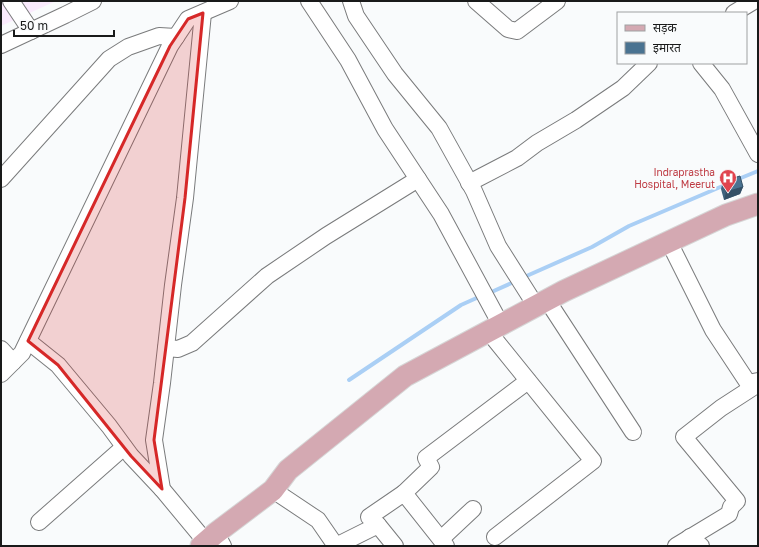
<svg xmlns="http://www.w3.org/2000/svg" width="759" height="547" viewBox="0 0 759 547" font-family="'Golos Text','Noto Sans Devanagari',sans-serif">
<rect width="100%" height="100%" fill="#f9fbfc"/>
<path fill="#faebfd" d="M1 1H56L1 26Z"/>
<g fill="none" stroke-linecap="round" stroke-linejoin="round">
<g stroke="#aacff5" stroke-width="4">
<path d="M736 180 758 171"/>
<path d="M522 278 592 247 629 226 725 185"/>
<path d="M487 294 516 281"/>
<path d="M349 380 461 305 481 296"/>
</g>
<defs>
<g id="minor">
<path d="M11 1 31 31"/>
<path d="M309 1 348 60 385 129 441 214 501 325"/>
<path d="M351 1 356 16 395 74 439 128 474 191 498 246 536 306"/>
<path d="M476 1 508 29 517 31 557 1"/>
<path d="M203 13 185 198 173 285 162 383 154 440 162 489 206 542"/>
<path d="M734 13 754 1"/>
<path d="M1 45 65 15 93 1"/>
<path d="M701 63 722 89 758 154"/>
<path d="M1 179 109 59 128 47 159 36 176 37"/>
<path d="M469 183 517 158 537 143 576 120 623 88 649 63"/>
<path d="M669 242 713 330 748 383 758 381"/>
<path d="M547 300 633 432"/>
<path d="M488 331 593 461 495 537"/>
<path d="M28 341 58 365 109 426 131 456 162 489"/>
<path d="M166 348 178 349 192 343 267 276 326 236 418 179"/>
<path d="M1 349 13 362"/>
<path d="M1 374 22 353 170 46 188 19 230 1"/>
<path d="M273 490 318 520 336 546"/>
<path d="M404 493 431 467 426 458 528 381"/>
<path d="M39 522 124 447"/>
<path d="M378 525 369 517 404 493 446 546"/>
<path d="M216 533 223 546"/>
<path d="M690 537 701 546"/>
<path d="M441 539 473 509"/>
<path d="M336 546 378 525 395 546"/>
<path d="M676 546 729 514 731 507 737 501 684 437 721 408 758 384"/>
</g>
<path id="major" d="M201 546 216 533 273 490 288 470 405 376 564 291 726 215 758 204"/>
</defs>
<use href="#minor" stroke="#7a7b7c" stroke-width="18"/>
<use href="#major" stroke="#d6d6d6" stroke-width="23"/>
<use href="#minor" stroke="#fff" stroke-width="16"/>
<use href="#major" stroke="#d4a9b2" stroke-width="21"/>
</g>
<path fill="#40637d" d="M723 181 743 187 740 194 724 200 721 189Z"/>
<path fill="#345066" d="M743 187 740 194 724 200 726 192Z"/>
<path fill="#4a7391" stroke="#345066" d="M740 176 743 187 726 192 723 181Z"/>
<path fill="#d62828" fill-opacity="0.2" stroke="#d62828" stroke-width="3" stroke-linejoin="round" d="M203 13 185 198 154 440 162 489 131 456 58 365 28 341 170 46 188 19Z"/>
<defs>
<symbol id="hospital-pin" viewBox="-11 -11 22 30"><path d="M0 17L-7.5 6A9.5 9.5 0 1 1 7.5 6Z" fill="#e0444e" stroke="#f9fbfc"/><path d="M-5-5h3v3.5h4V-5h3V5h-3V1.5h-4V5h-3Z" fill="#fff"/></symbol>
</defs>
<g fill-rule="evenodd">
<use href="#hospital-pin" x="718" y="168" width="20" height="27"/>
</g>
<g text-anchor="middle" stroke-width="3.5" stroke-linejoin="round" paint-order="stroke">
<g font-size="10" fill="#be3a42" stroke="#f9fbfc" text-anchor="end">
<text x="715" y="176">Indraprastha<tspan x="715" dy="12">Hospital, Meerut</tspan></text>
</g>
</g>
<rect width="759" height="547" fill="none" stroke="#191a1a" stroke-width="4"/>
<rect x="617" y="12" width="130" height="52" fill="#f9fbfc" stroke="#9fa1a2"/>
<rect x="625" y="25" width="20" height="6" fill="#d4a9b2" stroke="#9fa1a2"/>
<text x="653" y="32" font-size="12" fill="#191a1a">सड़क</text>
<rect x="625" y="42" width="20" height="12" fill="#4a7391" stroke="#9fa1a2"/>
<text x="653" y="52" font-size="12" fill="#191a1a">इमारत</text>
<path d="M14 30v6h100v-6" fill="none" stroke="#191a1a" stroke-width="2"/>
<text x="20" y="30" font-size="12" fill="#191a1a" stroke="#f9fbfc" stroke-width="3" paint-order="stroke">50 m</text>
</svg>
